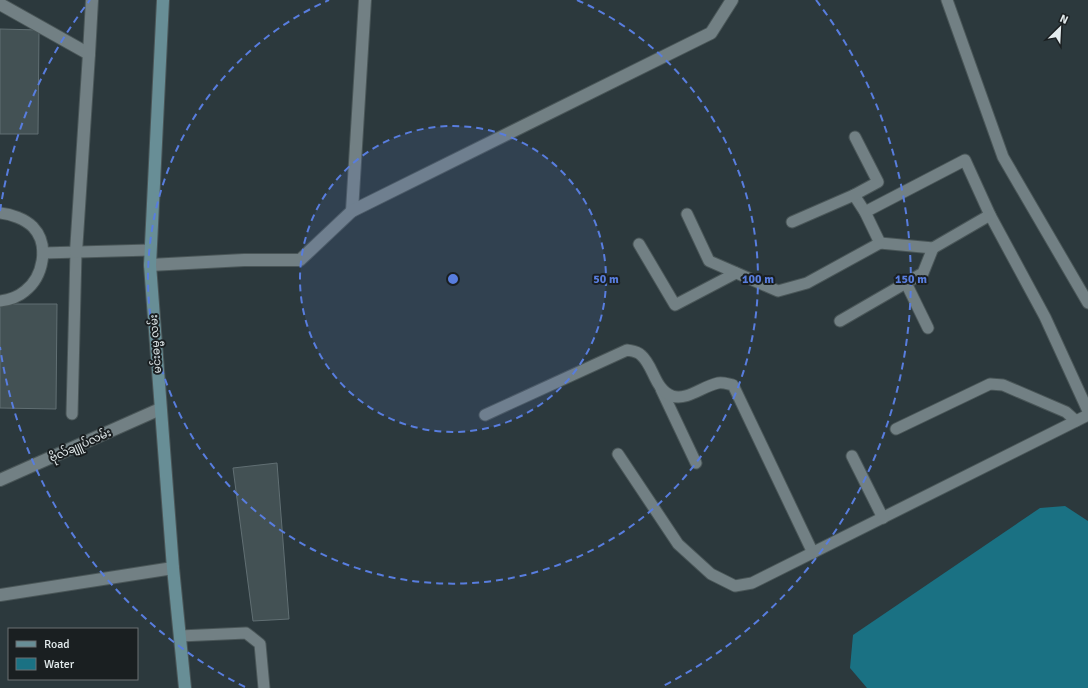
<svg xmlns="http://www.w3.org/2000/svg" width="1088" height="688" viewBox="0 0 1088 688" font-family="Signika,'Noto Sans Myanmar',sans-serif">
<rect width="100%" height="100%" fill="#2c393d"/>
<path fill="#1a7183" d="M1065 506 1088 521V688H867L850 668 853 635 1040 508Z"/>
<g fill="#435154" stroke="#616f73">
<path d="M0 29 39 30 38 134H0Z"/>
<path d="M0 304H57L56 409 0 408Z"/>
<path d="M277 463 289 619 253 621 233 468Z"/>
</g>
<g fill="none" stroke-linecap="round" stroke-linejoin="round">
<defs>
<g id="lane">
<path d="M947 0 1003 157 1088 303"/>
<path d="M854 195 865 212 880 243"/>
<path d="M865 212 965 160 990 215 1045 317 1088 411"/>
<path d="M0 213C11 214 25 219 33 227 50 245 43 277 25 291 18 297 9 300 0 301"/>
<path d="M687 214 709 261 778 291 807 283 880 243 933 248 990 215"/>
<path d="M792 222 854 195 878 182 855 137"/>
<path d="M639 244 675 305 736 273"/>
<path d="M43 253 150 250"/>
<path d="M906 283 928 328"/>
<path d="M840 321 923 273 933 248"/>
<path d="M661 389 696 463"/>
<path d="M72 414 76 252"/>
<path d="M485 415 627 350C632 351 637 351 641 355 654 366 654 389 672 396 687 401 703 386 718 383 723 382 728 384 733 385L813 553"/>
<path d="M896 429 990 384 1003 385 1066 412 1076 421"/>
<path d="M618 454 678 544 711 574 735 586 752 583 1088 415"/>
<path d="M852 456 883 518"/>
<path d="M180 636 246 633 260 644 264 688"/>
</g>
<g id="street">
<path d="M0 4 89 54"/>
<path d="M352 211 365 0"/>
<path d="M76 252 89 54 92 0"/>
<path d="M150 265 244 260H300L352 211 711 33 732 0"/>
<path d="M0 480 160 409"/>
<path d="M0 595 173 568"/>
</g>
<path id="secondary" d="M163 0 150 265 173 568 185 688"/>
</defs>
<use href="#lane" stroke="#4a5658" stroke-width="13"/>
<use href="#street" stroke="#4a5658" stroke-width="14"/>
<use href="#secondary" stroke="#4a5658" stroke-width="14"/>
<use href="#lane" stroke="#728084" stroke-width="11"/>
<use href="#street" stroke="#728084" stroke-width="12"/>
<use href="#secondary" stroke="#688e96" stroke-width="12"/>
</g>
<circle cx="453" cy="279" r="153" fill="#587dde" fill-opacity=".12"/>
<g fill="none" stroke="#587dde" stroke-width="2" stroke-dasharray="7 5">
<circle cx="453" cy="279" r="153"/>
<path d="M577 0A305 305 0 1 1 329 0"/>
<path d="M245 687A458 458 0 0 1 0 347M0 211A458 458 0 0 1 90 0M816 0A458 458 0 0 1 661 687"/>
</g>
<g text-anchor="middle" stroke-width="4" stroke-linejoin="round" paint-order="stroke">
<g font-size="11" fill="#e3ebed" stroke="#1a1f21">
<text transform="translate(155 344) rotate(-94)" y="4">မင်းဓမ္မ လမ်း</text>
<text transform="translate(80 445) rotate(-24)" y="4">ဗိုလ်ချူပ်လမ်း</text>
</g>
</g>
<circle cx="453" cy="279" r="6" fill="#587dde" stroke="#1a1f21" stroke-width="2"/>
<g font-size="12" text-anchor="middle" font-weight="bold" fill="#587dde" stroke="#1a1f21" stroke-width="4" stroke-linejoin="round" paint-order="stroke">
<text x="606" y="283">50 m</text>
<text x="758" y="283">100 m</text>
<text x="911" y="283">150 m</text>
</g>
<rect x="8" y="628" width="130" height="52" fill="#1a1f21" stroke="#6a7173"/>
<rect x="16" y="641" width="20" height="6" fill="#688e96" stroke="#6a7173"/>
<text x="44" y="648" font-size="12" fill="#e3ebed">Road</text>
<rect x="16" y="658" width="20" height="12" fill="#1a7183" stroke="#6a7173"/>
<text x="44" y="668" font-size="12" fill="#e3ebed">Water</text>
<g transform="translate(1060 28) rotate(24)" stroke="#1a1f21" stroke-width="3" paint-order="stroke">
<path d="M0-3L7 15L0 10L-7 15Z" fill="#e3ebed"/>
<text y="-6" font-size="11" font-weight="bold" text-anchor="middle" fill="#e3ebed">N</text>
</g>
</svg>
